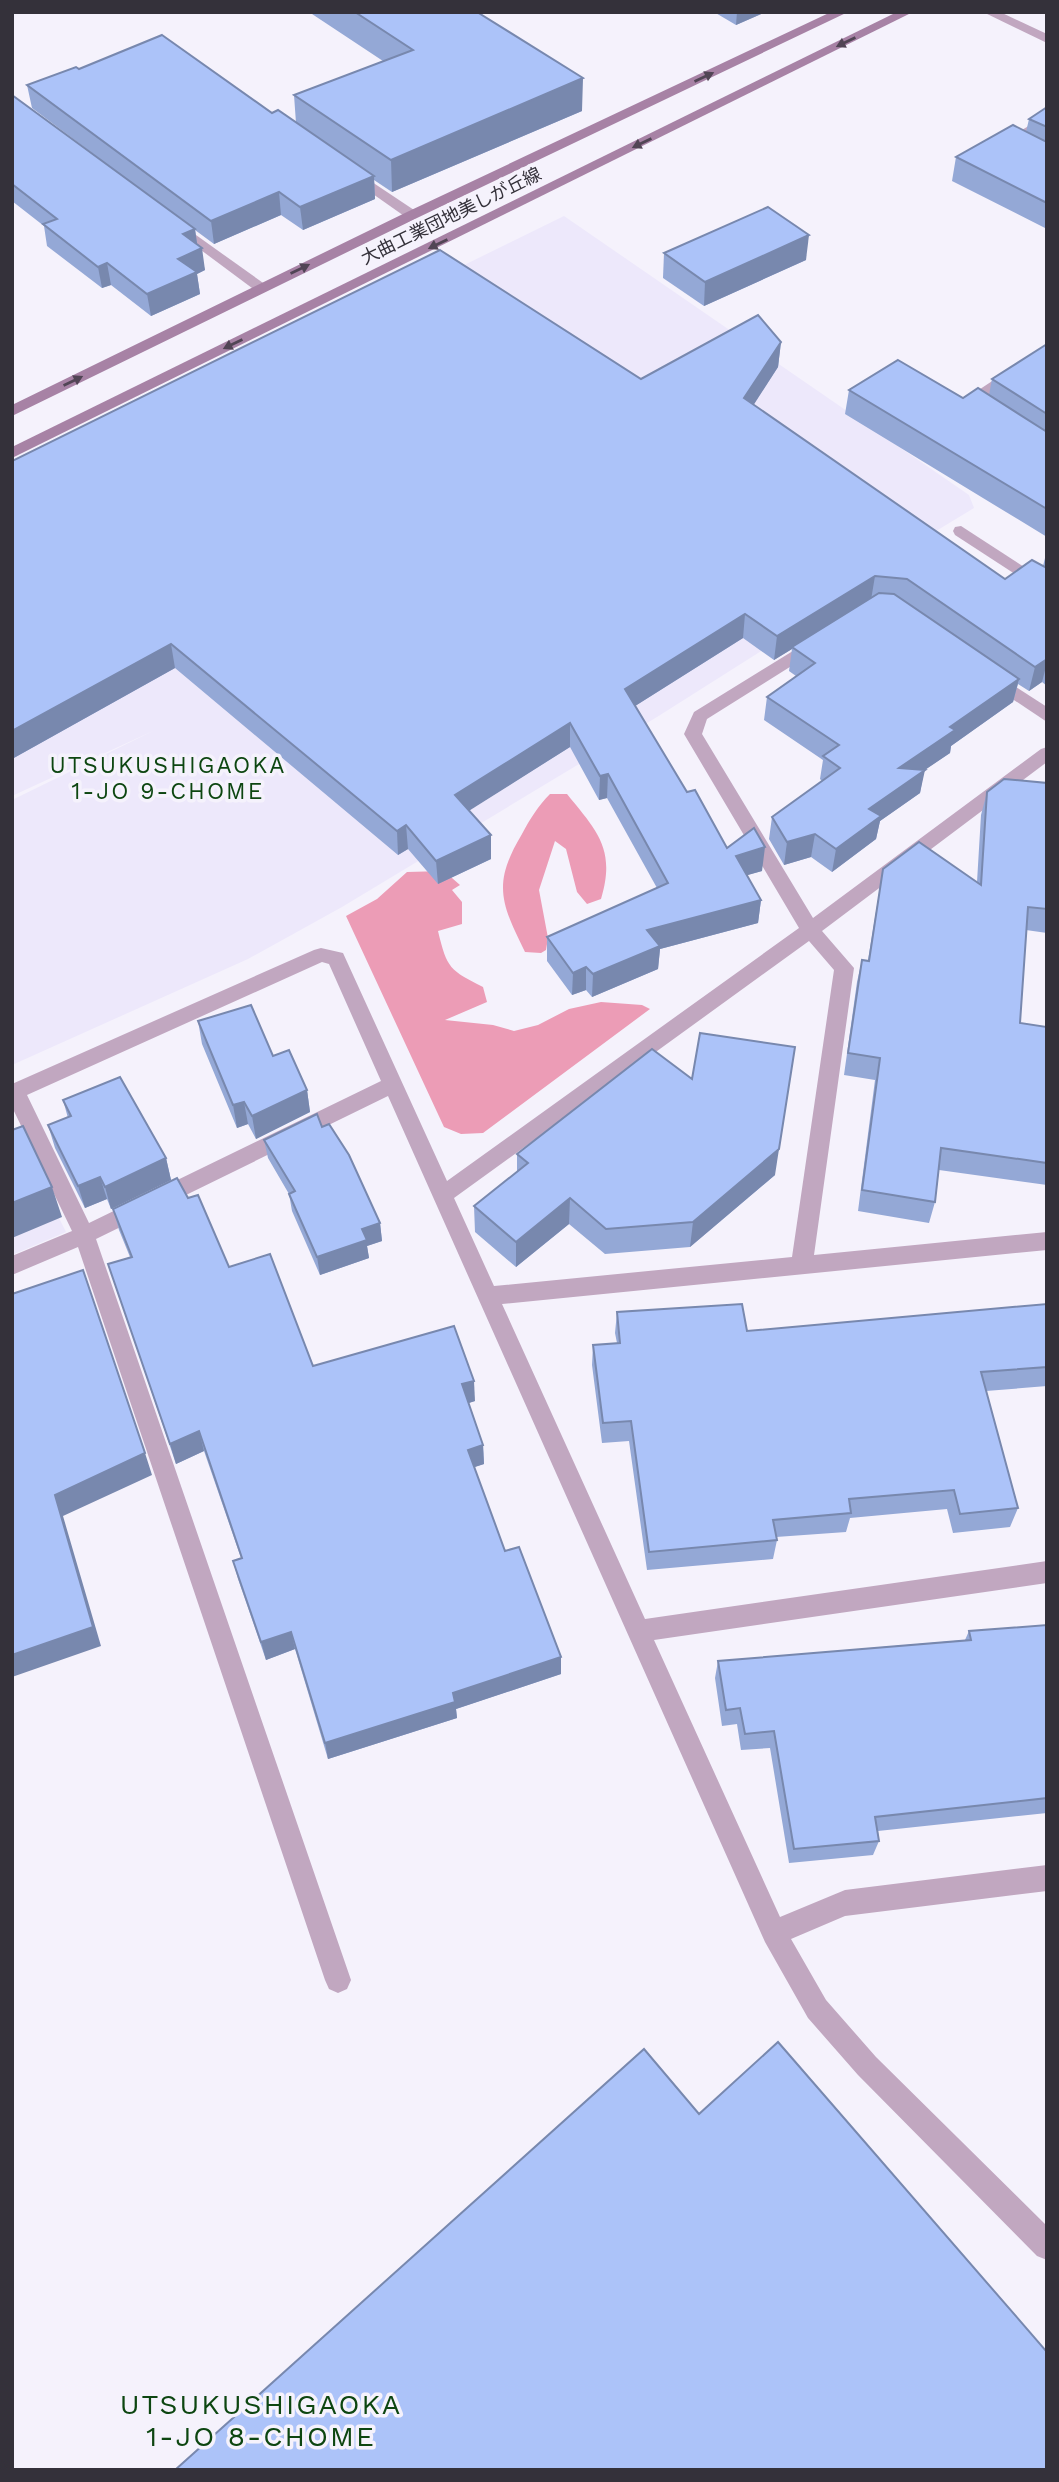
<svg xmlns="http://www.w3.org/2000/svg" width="1059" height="2482" viewBox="0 0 1059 2482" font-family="'Work Sans','Noto Sans JP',sans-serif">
<rect width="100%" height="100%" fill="#f5f2fc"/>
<g fill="#ede8fb">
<path d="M564 216 969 495 974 508 918 542 919 551 657 717 342 907 248 959 12 1065V800L155 730 12 796V487Z"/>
<path d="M12 1124 66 1232 12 1255Z"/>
</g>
<g fill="#ec9cb6">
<path d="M550 794H567C597 831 616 849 601 899L587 904 577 892 566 849 555 841 539 890 548 938 546 950 541 953 525 952C501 903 492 884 522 834 530 819 538 806 550 794Z"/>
<path d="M444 871 460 885 452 890 462 902V924L438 931C447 969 450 970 483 987L487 1002 445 1020 493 1025 514 1031 538 1025 569 1009 601 1002 642 1005 650 1009 483 1133 461 1134 444 1127 346 916 377 899 407 872Z"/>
</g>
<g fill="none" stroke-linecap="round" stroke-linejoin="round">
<g fill="#c1a7c0" fill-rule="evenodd">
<path d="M983 12H1000L1047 34V43Z"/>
<path d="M1047 115V125L1019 142 1047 156V165L1002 142Z"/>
<path d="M351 168 417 212V218H407L346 175V169Z"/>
<path d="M175 220 266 285 268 288 266 291H256L170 227V221Z"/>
<path d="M1047 345V356L980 402 985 408 982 411H972L962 402 965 399Z"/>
<path d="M961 526 1047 582V595L955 535 953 531 955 527Z"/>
<path d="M814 638 820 640 822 644 820 648 707 719 702 734 813 918 1041 749 1047 747V762L822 931 854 968 814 1255 1047 1232V1250L502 1304 645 1619 1047 1561V1583L654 1640 780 1917 845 1890 1047 1865V1891L845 1916 791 1939 826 2000 876 2057 1047 2226V2260L1037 2256 858 2075 808 2018 765 1942 388 1096 96 1239 351 1980 347 1989 338 1993 329 1989 325 1980 78 1247 12 1275V1256L72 1231 12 1107V1084L314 950 321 948 343 953 447 1181 799 928 684 734 694 712ZM809 941 834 970 792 1257 494 1286 454 1198ZM322 962 329 964 381 1081 89 1223 27 1095Z"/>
<path d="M993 672 1047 707V722L987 682 984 678Z"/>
</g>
<g fill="#a782a5" fill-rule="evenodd">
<path d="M831 12H848L417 218 12 416V405L407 212Z"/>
<path d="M897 12H913L12 458V447Z"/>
</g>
</g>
<g fill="#94a8d6">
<path d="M309 12H477L582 111 392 192 374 180 375 199 303 230 281 215 214 244 195 230 197 244 205 270 197 274 200 294 151 316 111 285 102 288 47 246 44 226 12 201V95L160 204 32 108 27 85 79 69 272 113 296 123 294 95 383 61Z"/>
<path d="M714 12H766L736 25Z"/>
<path d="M1047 107V229L952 181 956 157 1026 132 1029 119Z"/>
<path d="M664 253 806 260 704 306 663 278Z"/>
<path d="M781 342 778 367 753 405 1005 579 1043 566 1047 550V686L1042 682 1029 691 1018 684 1013 702 951 746 950 753 924 770 920 793 880 821 876 839 832 872 811 857 784 865 769 839 772 817 822 781 820 779 823 760 764 720 767 697 796 676 789 671 792 649 774 660 743 638 635 706 687 792 727 848 762 871 747 875 761 900 758 923 660 949 658 969 592 997 586 990 572 995 547 961V937L657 888 607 798 599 800 570 747 469 810 491 859 438 884 408 849 398 855 175 668 12 759V461L641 379Z"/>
<path d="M1047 344V537L845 414 849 390 963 398 989 395 992 379Z"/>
<path d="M1047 783V933L1026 930 1020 1023 1047 1027V1185L939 1170 935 1202 929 1223 858 1211 875 1080 844 1075 857 982 862 960H868L883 869 977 882 981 815 987 792Z"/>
<path d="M198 1021 273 1056 307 1090 310 1112 256 1139 248 1124 237 1128 202 1044Z"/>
<path d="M63 1100 166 1158 171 1180 111 1209 107 1199 85 1208 55 1148 48 1125 68 1118Z"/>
<path d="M322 1127 380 1223 382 1241 367 1246 369 1258 320 1275 292 1211 289 1194 268 1158 264 1140Z"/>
<path d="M517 1154 775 1175 690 1247 605 1254 569 1224 516 1267 475 1232 474 1206 517 1172Z"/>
<path d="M113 1209 229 1267 313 1366 475 1401 468 1403 483 1445 484 1464 474 1467 505 1551 561 1657V1674L456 1709 457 1718 328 1759 295 1649 266 1660 238 1579 233 1561 241 1558 204 1451 176 1464 108 1264 130 1257 119 1230Z"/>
<path d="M1047 1304V1386L986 1391 1018 1508 1010 1527 953 1533 947 1509 850 1518 846 1532 776 1537 777 1540 773 1559 647 1570 629 1441 602 1443 592 1365 593 1345 617 1343 615 1333 617 1312 747 1331Z"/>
<path d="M1047 1625V1813L878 1831 879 1841 873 1855 789 1863 770 1748 741 1750 737 1724 722 1726 715 1678 718 1661 965 1640 969 1631Z"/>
</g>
<g fill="#7888ae">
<path d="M737 12H766L736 25Z"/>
<path d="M583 78 582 111 392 192 391 160Z"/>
<path d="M374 176 375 199 303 230 300 207Z"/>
<path d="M279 192 281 215 214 244 211 221Z"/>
<path d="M195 229 198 250 202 248 205 270 197 274 200 294 151 316 147 294 178 259 183 234Z"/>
<path d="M809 235 806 260 704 306 705 282Z"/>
<path d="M107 263 111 285 102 288 98 267Z"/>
<path d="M781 342 778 367 742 423 744 398Z"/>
<path d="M875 576 871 600 792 647V649L774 660 777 636Z"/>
<path d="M745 614 743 638 624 713 625 689Z"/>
<path d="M171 644 175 668 12 759V731Z"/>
<path d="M1047 659V663L1042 682 1029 691 1035 667Z"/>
<path d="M1019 679 1013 702 951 746 950 753 894 791 899 768 950 727Z"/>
<path d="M570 723V747L456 819 455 795Z"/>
<path d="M925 770 920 793 880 821 876 839 832 872 836 849 869 809Z"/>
<path d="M608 774 607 798 599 800 600 776Z"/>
<path d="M406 825 408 849 398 855 397 831Z"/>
<path d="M815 834 811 857 784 865 787 842Z"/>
<path d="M491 835V859L438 884 436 861Z"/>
<path d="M765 847 762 871 734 879 736 856Z"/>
<path d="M761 900 758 923 660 949 658 969 592 997 593 974 647 930Z"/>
<path d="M586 967V990L572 995 573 973Z"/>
<path d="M307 1090 310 1112 256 1139 252 1116Z"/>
<path d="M244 1102 248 1124 237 1128 233 1105Z"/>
<path d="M779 1149 775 1175 690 1247 693 1222Z"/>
<path d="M166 1158 171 1180 111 1209 105 1187Z"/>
<path d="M100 1177 107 1199 85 1208 78 1186Z"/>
<path d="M52 1187 62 1217 12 1238V1203Z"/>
<path d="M570 1198 569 1224 516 1267V1242Z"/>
<path d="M380 1223 382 1241 367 1246 369 1258 320 1275 317 1257 362 1229Z"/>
<path d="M474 1381 475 1401 463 1405 462 1384Z"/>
<path d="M199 1431 204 1451 176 1464 170 1444Z"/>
<path d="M483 1445 484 1464 469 1469 468 1450Z"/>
<path d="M145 1453 152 1475 63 1516 101 1646 12 1677V1655L55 1495Z"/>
<path d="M291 1632 295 1649 266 1660 261 1642Z"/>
<path d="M561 1657V1674L456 1709 457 1718 328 1759 325 1743 453 1693Z"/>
</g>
<g fill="#acc3f9" stroke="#7888ae" stroke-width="2">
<path d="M355 12H477L583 78 391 160 294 95 413 50Z"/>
<path d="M162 35 272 113 278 110 374 176 300 207 279 192 211 221 27 85 76 67 79 69Z"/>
<path d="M12 95 195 229 183 234 202 248 178 259 197 272 147 294 107 263 98 267 43 224 57 219 12 184Z"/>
<path d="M1047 107V127L1029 119Z"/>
<path d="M1013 125 1047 142V203L956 157Z"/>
<path d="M768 207 809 235 705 282 664 253Z"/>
<path d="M440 250 641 379 758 315 781 342 744 398 1005 579 1032 560 1047 568V659L1035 667 907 579 875 576 777 636 745 614 625 689 687 792 695 790 727 848 754 828 765 847 736 856 761 900 647 930 660 946 593 974 586 967 573 973 547 937 668 883 608 774 600 776 570 723 455 795 491 835 436 861 406 825 397 831 171 644 12 731V461Z"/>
<path d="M1047 344V414L992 379Z"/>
<path d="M898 360 963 398 978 388 1047 432V509L849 390Z"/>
<path d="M879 593 894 594 1019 679 950 727 955 730 899 768 925 770 869 809 881 816 836 849 815 834 787 842 772 817 840 768 823 756 839 745 767 697 815 663 792 647Z"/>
<path d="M1004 779 1047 783V909L1028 907 1020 1023 1047 1027V1163L941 1148 935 1202 862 1190 880 1058 848 1053 862 960 869 961 883 869 919 842 981 885 987 792Z"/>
<path d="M251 1005 273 1056 289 1050 307 1090 252 1116 244 1102 233 1105 198 1021Z"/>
<path d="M700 1033 795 1047 779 1149 693 1222 606 1229 570 1198 516 1242 474 1206 528 1163 517 1154 652 1049 692 1079Z"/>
<path d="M120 1077 166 1158 105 1187 100 1177 78 1186 48 1125 71 1116 63 1100Z"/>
<path d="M317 1114 322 1127 329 1124 349 1155 380 1223 362 1229 367 1240 317 1257 289 1194 295 1191 264 1140Z"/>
<path d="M23 1126 52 1187 12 1203V1130Z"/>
<path d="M177 1178 188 1198 198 1195 229 1267 270 1254 313 1366 454 1326 474 1381 462 1384 483 1445 468 1450 505 1551 519 1547 561 1657 453 1693 455 1702 325 1743 291 1632 261 1642 233 1561 242 1558 199 1431 170 1444 108 1264 132 1257 113 1209Z"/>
<path d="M83 1270 145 1453 55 1495 93 1627 12 1655V1294Z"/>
<path d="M742 1304 747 1331 1047 1304V1367L981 1372 1018 1508 960 1514 954 1490 849 1499 851 1513 773 1520 777 1540 649 1552 631 1421 603 1423 593 1345 620 1343 617 1312Z"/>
<path d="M1047 1625V1798L875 1817 879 1841 794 1849 774 1731 745 1734 740 1708 726 1710 718 1661 971 1640 969 1631Z"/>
<path d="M778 2042 1047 2352V2470H175L644 2049 699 2114Z"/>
</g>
<defs><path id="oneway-solid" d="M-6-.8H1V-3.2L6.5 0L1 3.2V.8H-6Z" transform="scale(1.75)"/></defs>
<g fill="#514555">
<use href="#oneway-solid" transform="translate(846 42) rotate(154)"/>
<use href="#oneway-solid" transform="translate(704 77) rotate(-25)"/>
<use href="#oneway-solid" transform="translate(642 143) rotate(154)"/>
<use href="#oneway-solid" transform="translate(438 244) rotate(154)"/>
<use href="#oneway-solid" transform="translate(300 269) rotate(-26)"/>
<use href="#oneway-solid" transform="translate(233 344) rotate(154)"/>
<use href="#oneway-solid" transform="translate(73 381) rotate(-26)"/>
</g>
<g text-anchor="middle" stroke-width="7" stroke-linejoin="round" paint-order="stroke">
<g font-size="18" fill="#34313a" stroke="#f5f2fc">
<text transform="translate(451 216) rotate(-26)" y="6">大曲工業団地美しが丘線</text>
</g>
<g font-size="23" letter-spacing="2" fill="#0d4611" stroke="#f5f2fc">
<text x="168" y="773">UTSUKUSHIGAOKA<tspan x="168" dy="26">1-JO 9-CHOME</tspan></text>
</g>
<g font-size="28" letter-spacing="2" fill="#0d4611" stroke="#f5f2fc">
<text x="261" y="2414">UTSUKUSHIGAOKA<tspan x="261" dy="32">1-JO 8-CHOME</tspan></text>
</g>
</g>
<rect width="1059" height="2482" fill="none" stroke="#34313a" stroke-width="28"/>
</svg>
